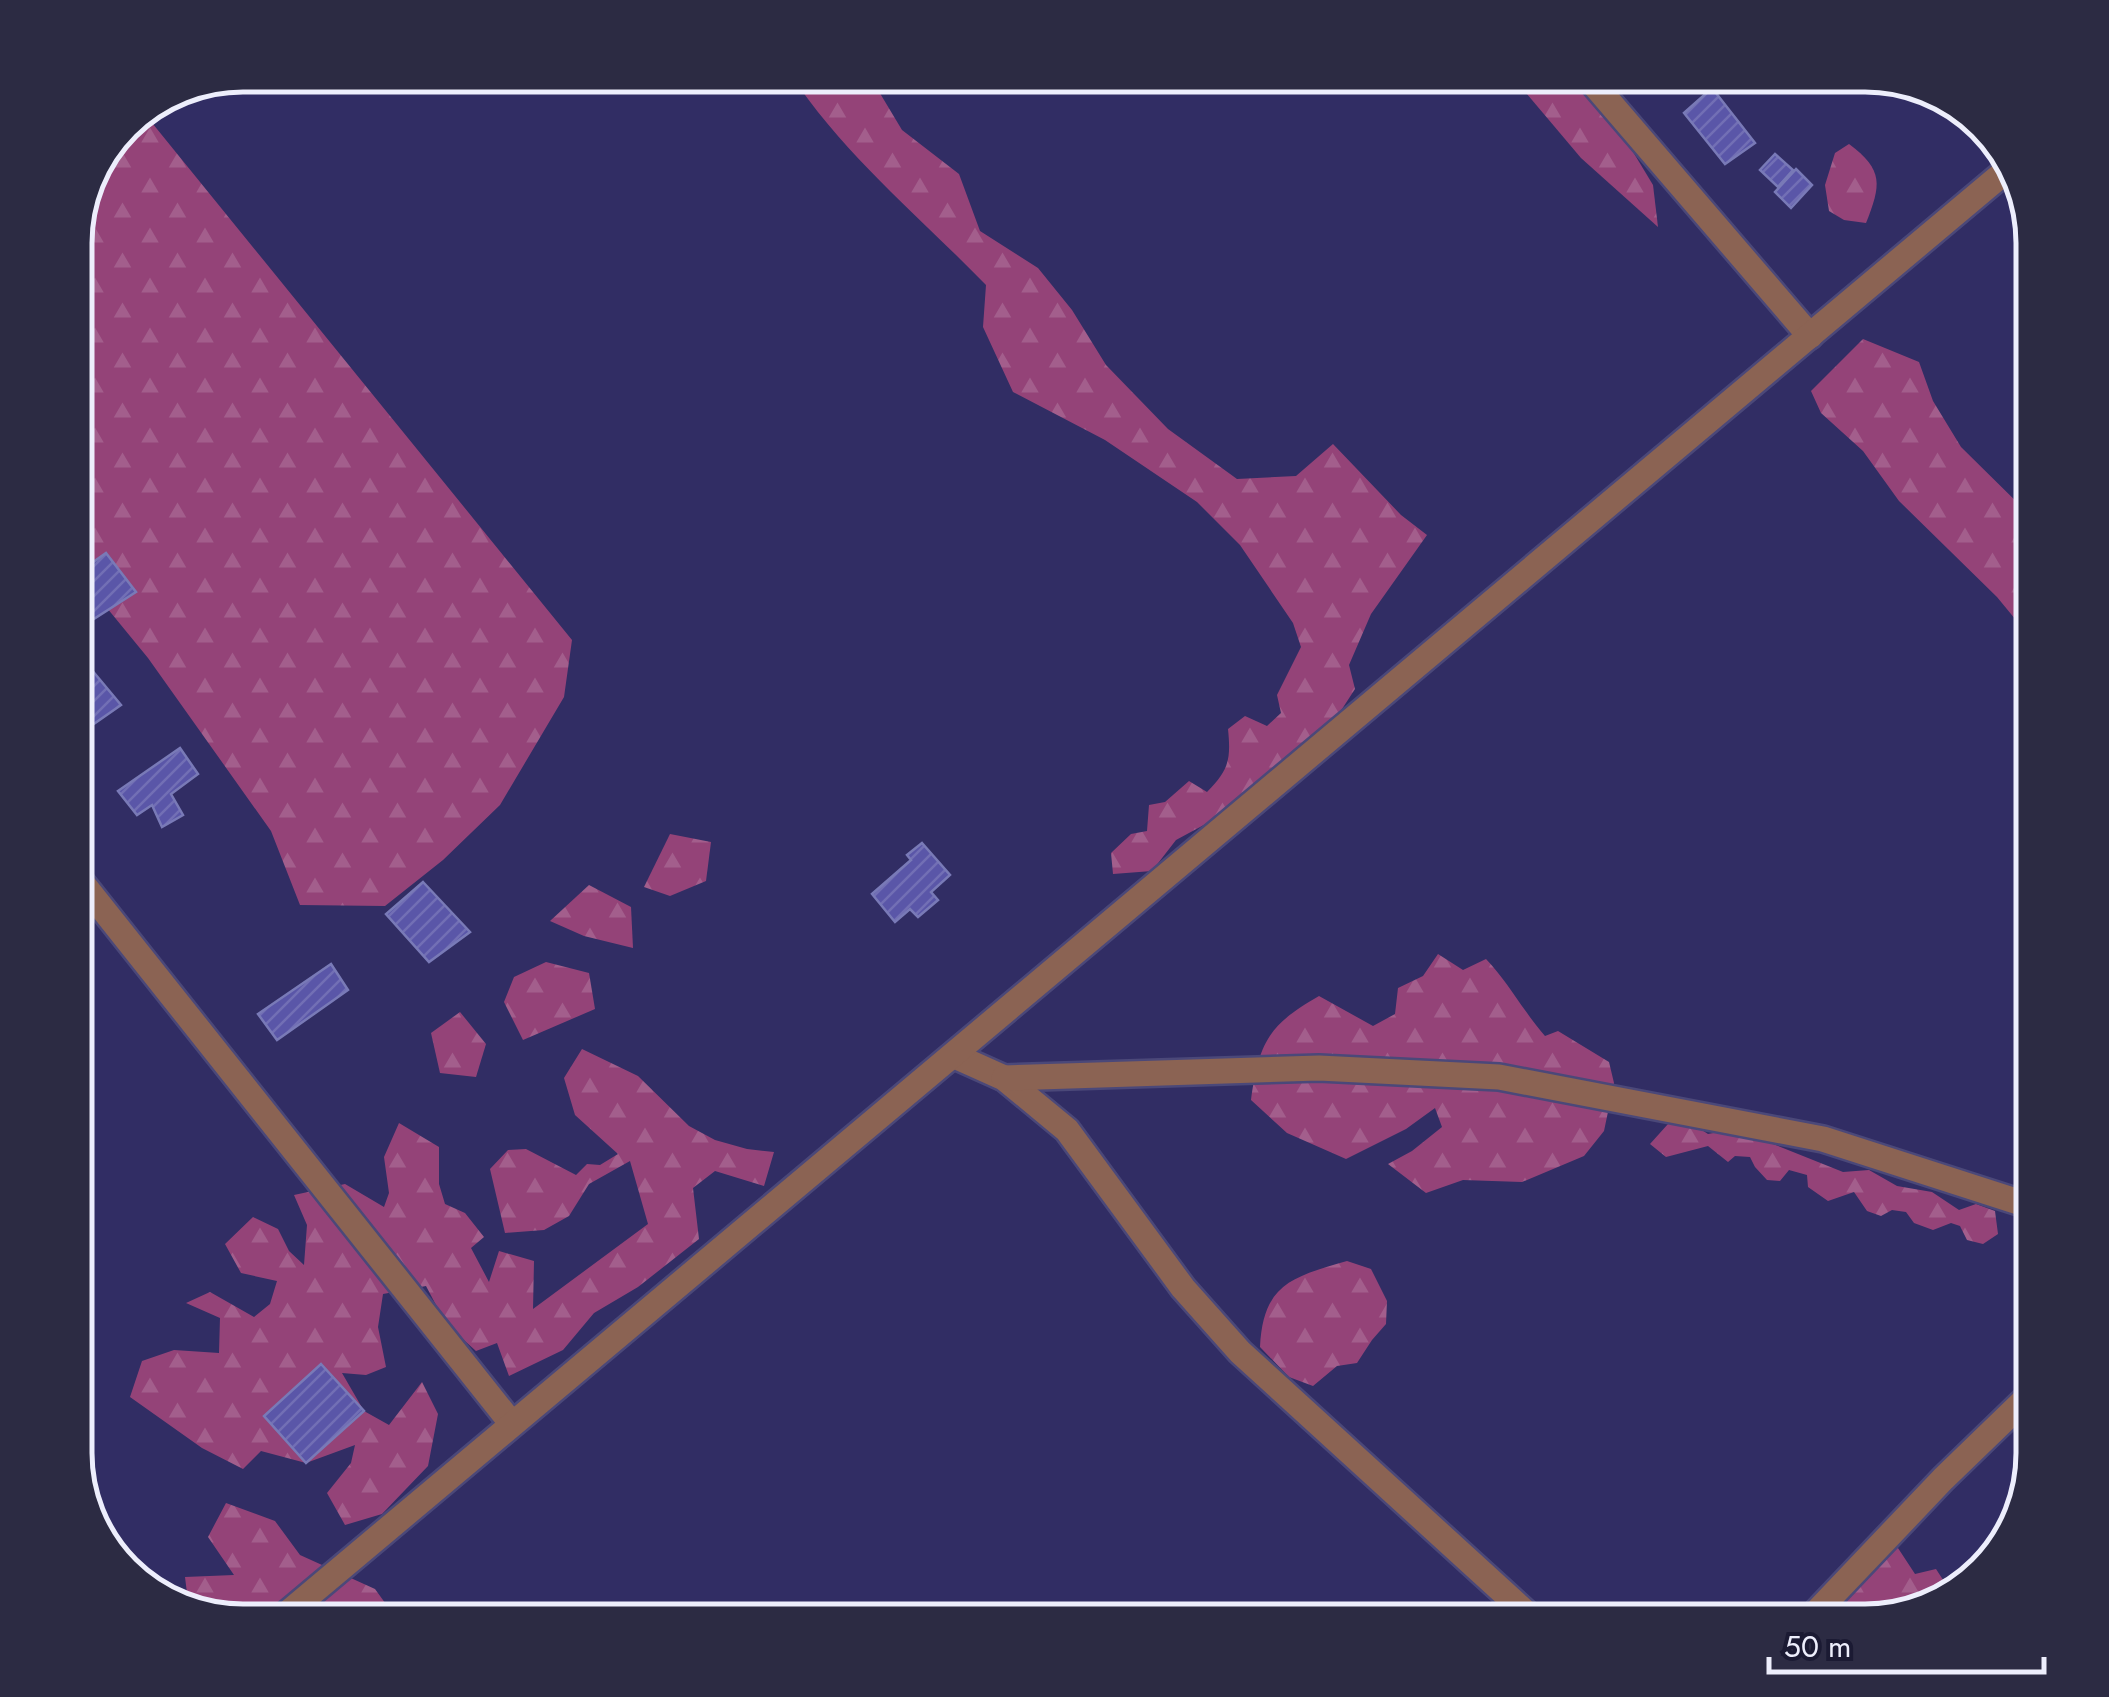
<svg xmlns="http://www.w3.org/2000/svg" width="2109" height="1697" viewBox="0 0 2109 1697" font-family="Jost,sans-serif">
<defs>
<pattern id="forest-firs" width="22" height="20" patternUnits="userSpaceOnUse" patternTransform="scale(2.5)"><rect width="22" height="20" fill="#944378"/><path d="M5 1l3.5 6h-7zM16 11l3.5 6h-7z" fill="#a35e8c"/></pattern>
<pattern id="building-hatch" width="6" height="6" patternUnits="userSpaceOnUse" patternTransform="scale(2.5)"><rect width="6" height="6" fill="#5a56a8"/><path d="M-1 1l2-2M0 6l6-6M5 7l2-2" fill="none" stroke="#726fb5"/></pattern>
</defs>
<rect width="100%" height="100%" fill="#312d64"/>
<g fill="url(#forest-firs)">
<path d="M791 75H869L902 130 959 174 980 231 1038 268 1072 310 1106 365 1168 429 1237 479 1296 476 1333 444 1401 515 1427 535 1371 614 1349 665 1355 689 1331 726 1226 813 1176 840 1152 871 1113 874 1111 853 1131 834 1147 831 1149 805 1165 802 1189 781 1207 792C1229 770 1231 759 1228 729L1245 716 1267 726 1281 713 1277 695 1301 647 1293 623 1240 545 1197 502 1105 440 1013 392 983 327 986 285C919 216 844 155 791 75Z"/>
<path d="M1511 75H1576L1612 117 1653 185 1658 227 1581 158Z"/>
<path d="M144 113 572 640 564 697 500 805 443 860 385 906 300 905 271 831 148 658 75 569V232L93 169 132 117Z"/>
<path d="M1849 144C1884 170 1881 185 1866 223L1844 220 1829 211 1825 185 1835 153Z"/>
<path d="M1863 339 1919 362 1933 401 1961 447 2034 519V642L1997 597 1899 501 1863 451 1821 413 1811 391Z"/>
<path d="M670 834 711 842 706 881 670 896 644 887Z"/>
<path d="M589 885 631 907 633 948 584 936 550 921Z"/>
<path d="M1438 954 1463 970 1486 959C1509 983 1523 1011 1545 1036L1558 1031 1609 1062 1614 1083 1604 1131 1584 1156 1522 1182 1463 1180 1426 1193 1388 1164 1412 1151 1442 1127 1435 1108 1406 1129 1346 1159 1287 1133 1251 1100C1259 1043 1268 1025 1319 996L1373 1026 1395 1014 1398 988 1423 976Z"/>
<path d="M546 962 589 973 595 1009 523 1040 504 1002 514 977Z"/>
<path d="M460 1012 486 1044 476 1077 440 1073 431 1033Z"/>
<path d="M582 1049 638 1076 689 1126 715 1140 747 1149 774 1152 764 1186 715 1171 693 1188 699 1239 638 1287 594 1313 563 1350 509 1376 497 1343 476 1351 446 1324 426 1286 383 1294 378 1327 386 1367 366 1375 342 1373 364 1411 389 1425 422 1382 438 1414 428 1466 382 1514 345 1525 327 1493 351 1463 355 1445 306 1463 261 1451 243 1469 202 1448 130 1397 142 1361 174 1350 219 1353 220 1318 186 1303 210 1292 254 1317 270 1304 277 1281 241 1273 225 1244 253 1217 278 1229 289 1251 304 1265 307 1225 294 1195 345 1184 384 1207 389 1193 384 1157 399 1123 439 1147V1184L445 1204 465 1213 484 1237 471 1248 489 1282 499 1251 534 1261 533 1309 648 1224 630 1161 589 1184 569 1216 544 1230 505 1233 490 1169 508 1150 526 1149 576 1175 587 1164 600 1165 618 1154 575 1115 564 1078Z"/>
<path d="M1677 1114 1708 1134 1736 1129 1843 1172 1869 1170 1897 1186 1932 1192 1959 1210 1976 1204 1995 1211 1998 1234 1983 1244 1967 1240 1960 1226 1951 1223 1933 1230 1914 1223 1906 1212 1892 1210 1881 1216 1867 1211 1854 1192 1828 1201 1808 1187 1807 1175 1789 1170 1780 1181 1767 1180 1755 1167 1750 1157 1735 1156 1728 1162 1708 1146 1666 1157 1650 1144Z"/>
<path d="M1347 1261 1371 1269 1387 1301 1386 1324 1372 1340 1357 1363 1337 1366 1313 1386 1289 1377 1260 1347C1263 1284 1292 1277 1347 1261Z"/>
<path d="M226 1503 275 1521 300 1555 375 1589 388 1607 481 1602V1622H243L188 1601 185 1577 234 1575 208 1537Z"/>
<path d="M1896 1545 1915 1574 1936 1569 1947 1586 1943 1602 1865 1622H1798Z"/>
</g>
<g fill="url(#building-hatch)" stroke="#797ab7" stroke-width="2.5">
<path d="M1650 75H1684L1664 91Z"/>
<path d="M1712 88 1755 143 1725 164 1684 113Z"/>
<path d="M1775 154 1793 170 1778 187 1760 170Z"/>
<path d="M1796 169 1812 185 1791 208 1775 192Z"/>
<path d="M106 553 136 592 89 622 75 604V575Z"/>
<path d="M91 669 121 705 75 737V678Z"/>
<path d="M180 748 198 774 171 794 183 815 162 827 152 805 137 815 118 791Z"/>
<path d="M922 843 950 875 931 892 938 900 918 917 910 909 895 922 872 894 911 860 907 855Z"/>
<path d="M423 882 470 932 429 962 386 914Z"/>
<path d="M331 964 348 990 277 1040 258 1014Z"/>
<path d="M321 1364 364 1411 306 1463 264 1416Z"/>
</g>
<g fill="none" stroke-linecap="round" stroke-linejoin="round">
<defs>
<g id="minor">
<path d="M1586 75 1810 336"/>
<path d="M75 874 512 1424"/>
<path d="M955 1056 1004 1078 1067 1130 1183 1288 1240 1352 1536 1622"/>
<path d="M1004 1078 1319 1068 1499 1077 1823 1139 2034 1207"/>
<path d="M277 1622 2013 165"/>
<path d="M1807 1622 1943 1479 2034 1391"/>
</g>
</defs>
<use href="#minor" stroke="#4b4879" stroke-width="30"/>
<use href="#minor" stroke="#8b6353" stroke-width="25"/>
</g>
<path d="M0 0H2109V1697H0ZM243 92H1865A151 151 0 0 1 2016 243V1453A151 151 0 0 1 1865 1604H243A151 151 0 0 1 92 1453V243A151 151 0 0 1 243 92Z" fill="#2c2b43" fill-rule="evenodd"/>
<path fill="none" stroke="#edeefc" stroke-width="5" d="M243 92H1865A151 151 0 0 1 2016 243V1453A151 151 0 0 1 1865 1604H243A151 151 0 0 1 92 1453V243A151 151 0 0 1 243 92Z"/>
<path d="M1769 1657v15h275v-15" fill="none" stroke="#edeefc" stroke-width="5"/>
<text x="1784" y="1657" font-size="30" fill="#edeefc" stroke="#1b1a33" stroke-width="8" paint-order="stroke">50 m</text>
</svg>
